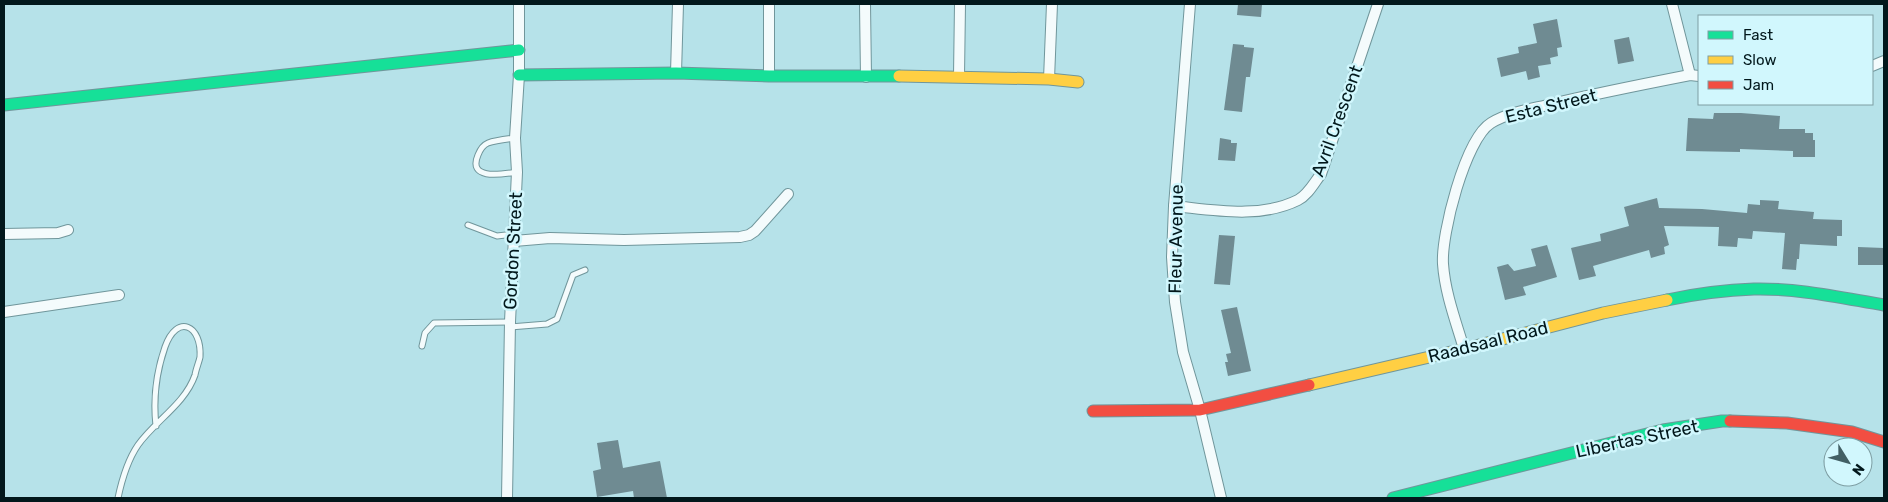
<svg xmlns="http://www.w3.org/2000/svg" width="1888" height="502" viewBox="0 0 1888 502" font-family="Rubik,sans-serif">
<rect width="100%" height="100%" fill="#b6e2e9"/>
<g fill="#6f8b92">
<path d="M1238 4H1262L1261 17 1237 15Z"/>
<path d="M1557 19 1562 47 1557 48 1558 56 1550 58 1551 64 1538 66 1540 77 1528 80 1526 71 1501 77 1497 58 1519 53 1518 47 1537 43 1533 24Z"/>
<path d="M1629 37 1634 61 1618 64 1614 40Z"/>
<path d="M1233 44 1244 45V47L1254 48 1250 77H1246L1242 112 1224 110Z"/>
<path d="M1714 113H1741L1780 116 1779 129H1805V133H1813V140H1815V157H1793V151L1740 149V152L1686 151 1688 118 1713 119Z"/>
<path d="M1220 138 1231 140V143H1237L1235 161 1218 160Z"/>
<path d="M1657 198 1659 208 1702 209 1747 213 1748 204 1760 205V200L1779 201 1778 209 1814 212 1813 219 1842 220V236H1837V246L1800 244 1799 259H1797L1796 270 1782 269 1785 233 1753 231 1752 239 1738 238 1737 247 1718 246 1719 227 1664 226 1669 245 1664 247 1665 254 1651 258 1649 250 1593 266 1596 276 1579 280 1571 248 1601 241 1600 234 1629 226 1624 207Z"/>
<path d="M1219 235 1235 236 1230 285 1214 284Z"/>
<path d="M1547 245 1557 277 1523 287 1526 295 1505 300 1497 267 1508 264 1514 271 1536 266 1531 249Z"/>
<path d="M1858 247 1884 248V265H1858Z"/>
<path d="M1237 307 1251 371 1228 376 1225 362H1228L1226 354 1231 353 1221 310Z"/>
<path d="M618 440 623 468 660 461 667 498H634L633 491 597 497 593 471 601 469 597 443Z"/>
</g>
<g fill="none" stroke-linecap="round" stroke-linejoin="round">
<defs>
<g id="lane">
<path d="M515 138C507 139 496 140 488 143 483 145 480 150 478 155 467 181 503 174 517 172"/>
<path d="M468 225 497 236 514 234"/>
<path d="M510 327 547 324 557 319 573 275 585 270"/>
<path d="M422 346 425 333 434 323 510 322"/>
<path d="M118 498C122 479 127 461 138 445 155 421 185 404 195 375 196 369 199 362 200 357 202 325 177 313 165 347 156 373 153 399 156 426"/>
</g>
<g id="street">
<path d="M865 4 866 77"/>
<path d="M1190 4 1174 206 1172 257 1175 302 1183 352 1200 410 1221 498"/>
<path d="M1672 4 1690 75"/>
<path d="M1872 66 1884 61"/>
<path d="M676 73 678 4"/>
<path d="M769 76V4"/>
<path d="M959 76 960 4"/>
<path d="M1049 79 1052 4"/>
<path d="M1174 206C1214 210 1260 219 1298 200 1308 195 1314 183 1321 174L1378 4"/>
<path d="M4 234 58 233 68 230"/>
<path d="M514 241 550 238 624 240 740 237 749 235 755 231 788 194"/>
<path d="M4 312 119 295"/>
<path d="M1464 349C1456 322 1445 293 1443 264 1441 235 1465 139 1491 123 1509 112 1532 109 1552 104 1598 93 1644 84 1690 75L1699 76"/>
<path d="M507 498 510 322 517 172 515 138 519 75V4"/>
</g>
<g id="fast">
<path d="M519 75 676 73 769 76H899"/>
<path d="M4 105 519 50"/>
<path d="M1667 300C1695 294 1725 290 1754 289 1798 288 1842 298 1884 305"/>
<path d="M1393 498 1663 430 1722 421H1730"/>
</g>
<g id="slow">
<path d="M899 76 1049 79 1078 82"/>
<path d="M1309 385 1464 349 1603 313 1667 300"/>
</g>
<g id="jam">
<path d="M1093 411 1200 410 1309 385"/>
<path d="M1730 421 1787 423 1852 432 1884 442"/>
</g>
</defs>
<use href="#lane" stroke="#70969b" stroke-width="7"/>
<use href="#street" stroke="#70969b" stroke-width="12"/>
<use href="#fast" stroke="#70969b" stroke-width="13"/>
<use href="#slow" stroke="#70969b" stroke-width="13"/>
<use href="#jam" stroke="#70969b" stroke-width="13"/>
<use href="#lane" stroke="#f4fbfc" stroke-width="5"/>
<use href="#street" stroke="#f4fbfc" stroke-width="10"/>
<use href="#fast" stroke="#16e098" stroke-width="11"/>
<use href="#slow" stroke="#ffcf43" stroke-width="11"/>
<use href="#jam" stroke="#f24e42" stroke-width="11"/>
</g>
<g text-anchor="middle" stroke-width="5" stroke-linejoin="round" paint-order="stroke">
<g font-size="18" fill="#02181c" stroke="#d1f7fd">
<text transform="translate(1551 106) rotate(-14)" y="6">Esta Street</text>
<text transform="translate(1337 121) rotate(-70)" y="6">Avril Crescent</text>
<text transform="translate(1176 239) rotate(-89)" y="6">Fleur Avenue</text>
<text transform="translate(513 251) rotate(-87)" y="6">Gordon Street</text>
<text transform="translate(1488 342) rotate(-14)" y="6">Raadsaal Road</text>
<text transform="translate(1637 439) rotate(-12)" y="6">Libertas Street</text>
</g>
</g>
<rect width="1888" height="502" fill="none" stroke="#02181c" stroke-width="10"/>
<rect x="1698" y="15" width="175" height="90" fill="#d1f7fd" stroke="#7e9ea3"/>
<rect x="1708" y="31" width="25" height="8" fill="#16e098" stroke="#7e9ea3"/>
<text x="1743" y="40" font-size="15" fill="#02181c">Fast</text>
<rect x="1708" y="56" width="25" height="8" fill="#ffcf43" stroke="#7e9ea3"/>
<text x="1743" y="65" font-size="15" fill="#02181c">Slow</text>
<rect x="1708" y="81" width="25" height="8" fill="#f24e42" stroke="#7e9ea3"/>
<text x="1743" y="90" font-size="15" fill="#02181c">Jam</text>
<g transform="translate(1848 462) rotate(127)"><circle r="24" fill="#d1f7fd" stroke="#7e9ea3"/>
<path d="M0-4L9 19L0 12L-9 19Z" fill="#415f64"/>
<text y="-8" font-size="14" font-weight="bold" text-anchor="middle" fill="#02181c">N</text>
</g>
</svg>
